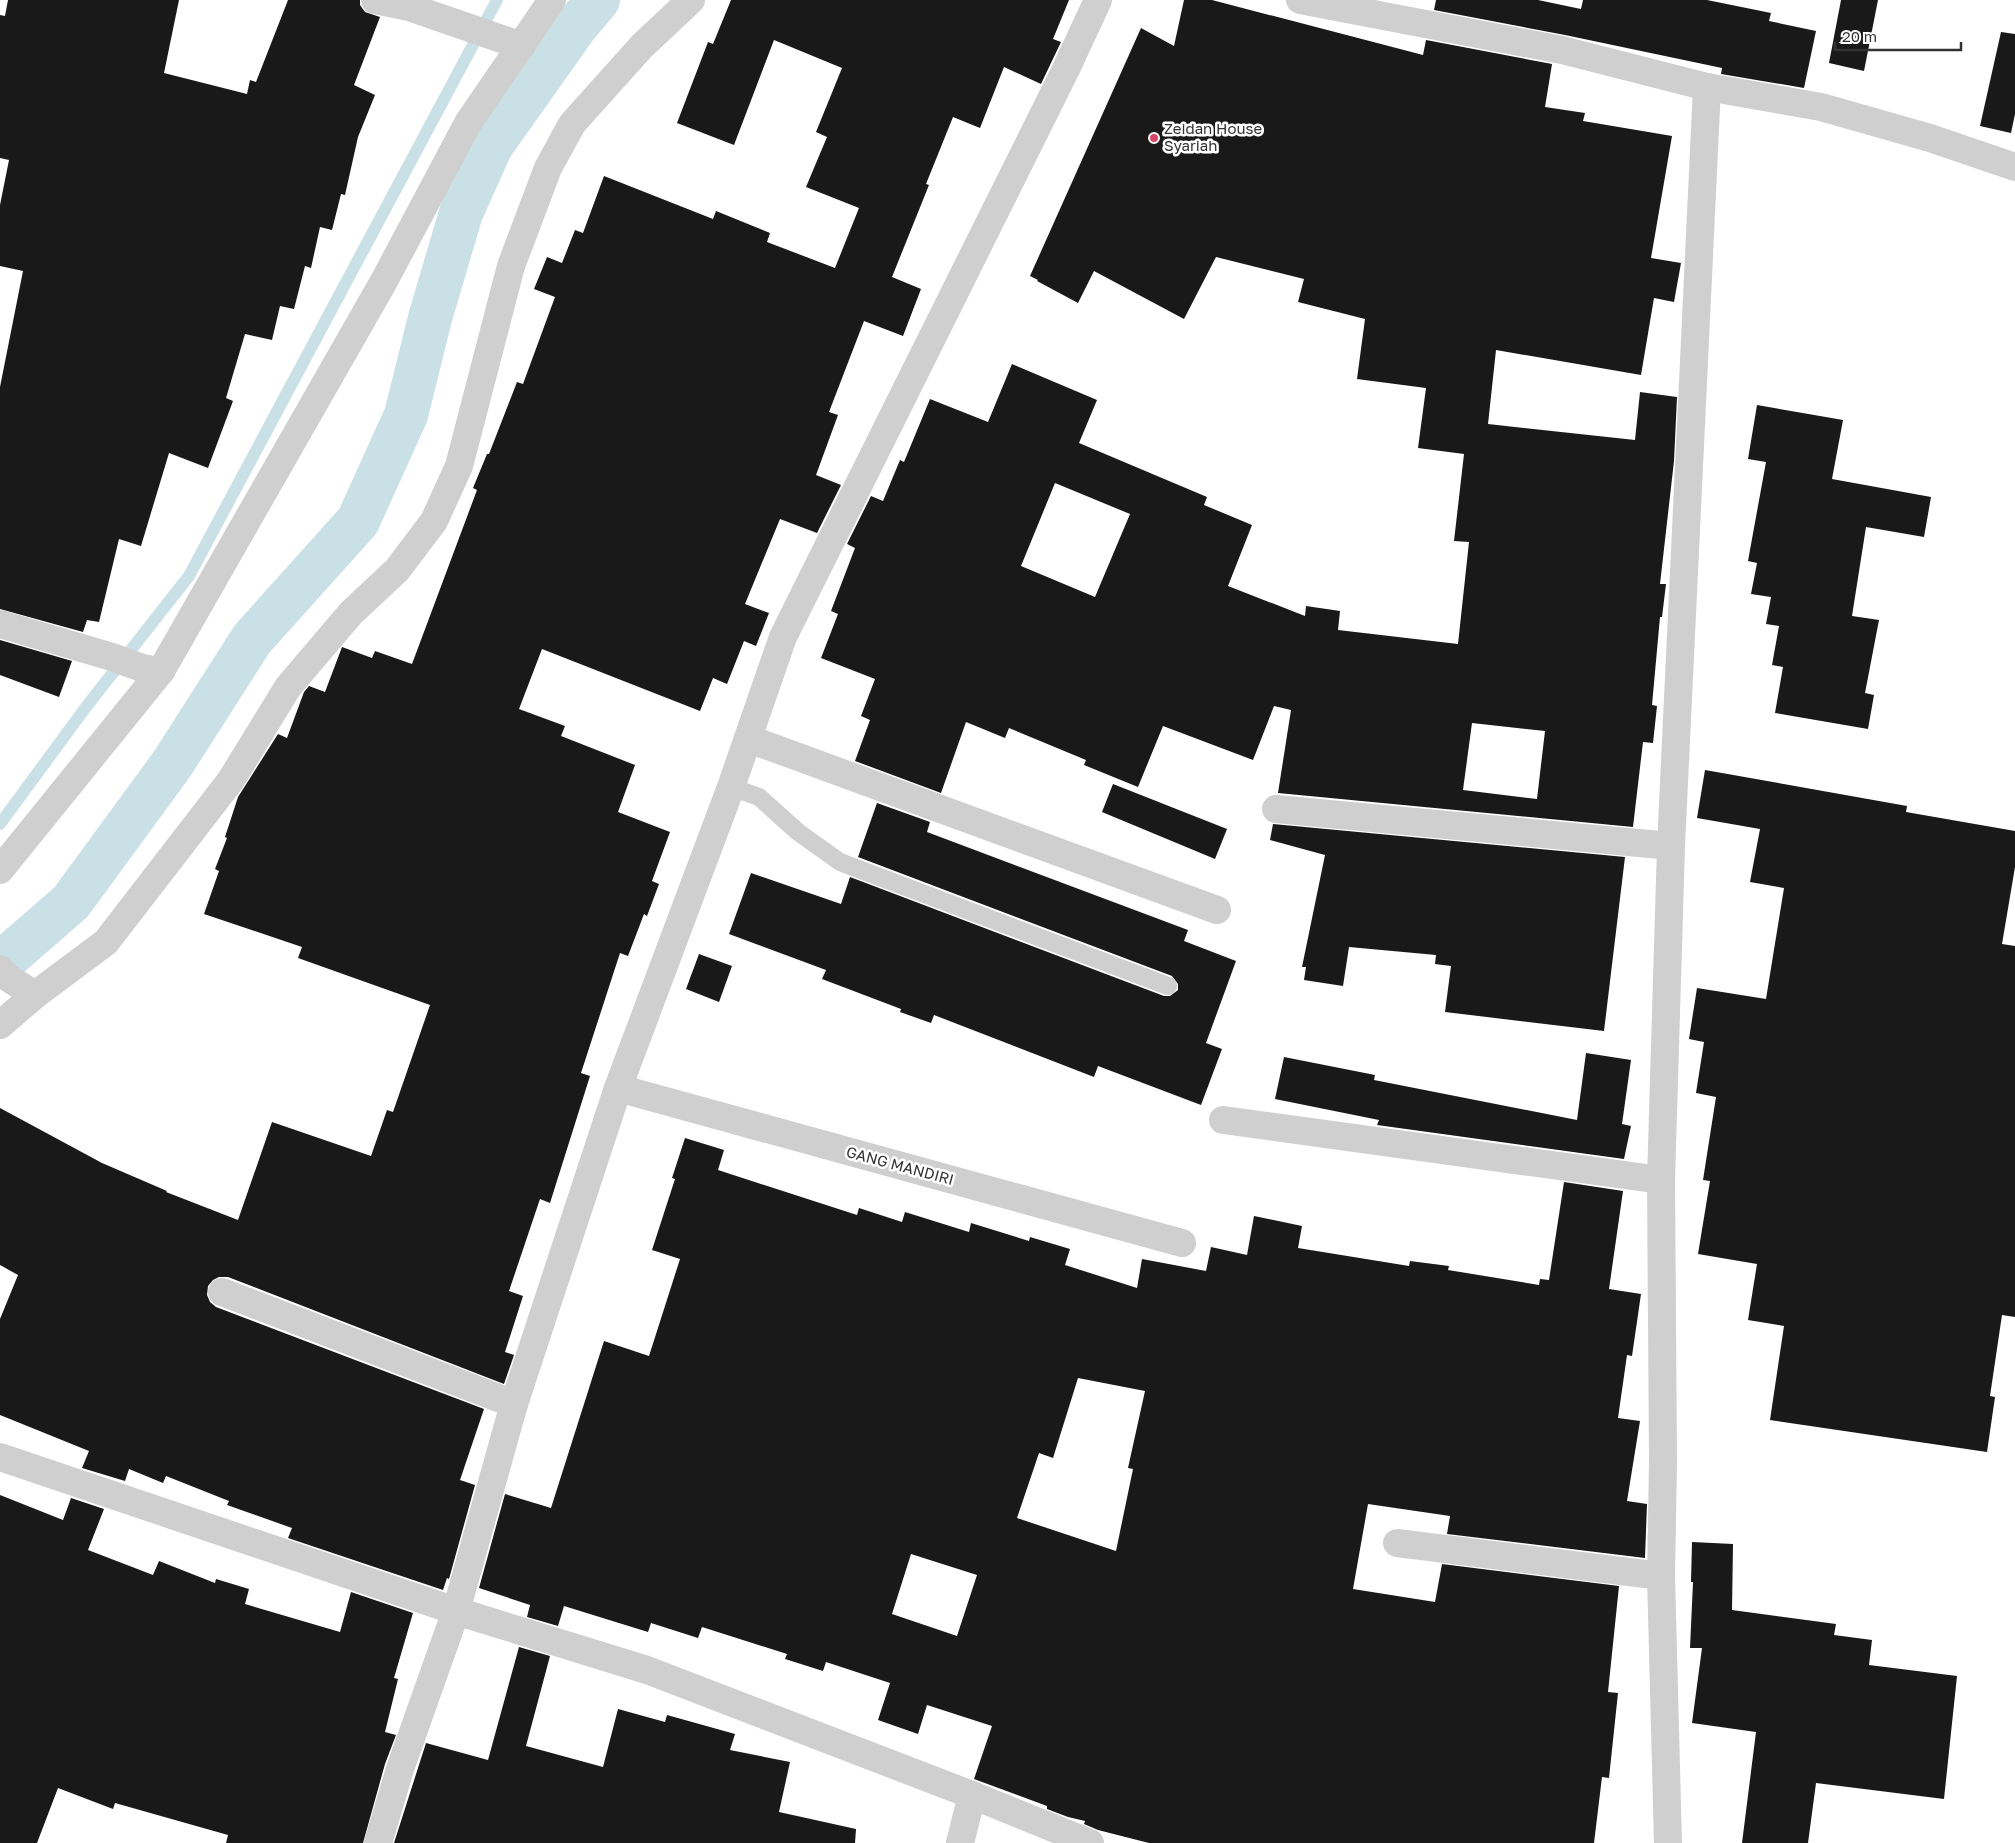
<svg xmlns="http://www.w3.org/2000/svg" width="2015" height="1843" viewBox="0 0 2015 1843" font-family="'Golos Text',sans-serif">
<rect width="100%" height="100%" fill="#fff"/>
<g fill="none" stroke-linecap="round" stroke-linejoin="round">
<path stroke="#cae0e7" stroke-width="12" d="M0 824 86 707 189 576 497 0"/>
<path stroke="#cae0e7" stroke-width="44" d="M0 964 71 902 172 764 252 639 358 521 406 415 430 318 461 213 491 146 576 26 598 0"/>
</g>
<g fill="#191919" fill-rule="evenodd">
<path d="M8 0H179L164 73 247 94 250 80 256 82 288 0H360V5L365 12 380 17 354 85 375 95 358 137 345 195 341 194 332 230 320 227 311 268 305 266 294 309 280 306 272 340 245 334 226 398 233 401 208 468 169 453 141 546 119 539 99 622 87 620 83 632 0 609V387L23 271 0 266V205L9 160 0 158V15L5 16Z"/>
<path d="M731 0H1069L1053 39 1061 42 1041 84 1004 67 980 128 953 117 926 184 929 185 892 277 921 289 903 336 864 321 829 412 838 415 816 475 841 485 817 533 780 519 745 604 769 613 756 646 744 641 727 684 713 678 700 711 542 649 519 709 565 726 561 736 635 765 618 812 670 832 652 881 659 884 647 916 644 914 628 956 620 953 581 1073 590 1076 550 1203 540 1199 509 1291 523 1296 505 1352 514 1355 504 1384 228 1277H219L213 1280 208 1286 207 1295 210 1302 216 1307 484 1409 460 1480 475 1485 449 1579 447 1578 443 1590 288 1538 292 1528 227 1505 229 1501 166 1476 163 1483 129 1469 125 1481 82 1468 89 1451 0 1415V1319L18 1275 0 1265V1108L102 1163 167 1191 166 1192 238 1220 272 1122 371 1156 387 1110 393 1112 430 1005 298 958 302 947 204 914 219 871 215 869 227 838 225 837 238 797 278 734 287 738 304 692 309 686 325 692 342 647 372 658 375 651 412 664 477 490 473 488 487 454H489L517 382 523 384 555 297 534 289 547 257 562 263 575 230 583 233 604 176 713 219 716 211 770 233 767 242 835 268 859 208 806 187 827 137 816 132 842 68 774 40 734 145 677 123 708 42 713 44Z"/>
<path d="M1184 0H1212L1423 55 1426 40 1552 64 1545 107 1585 113 1583 121 1672 136 1651 258 1681 263 1674 302 1654 298 1641 375 1496 350 1488 424 1635 440 1640 392 1677 397 1674 461 1660 584H1666L1662 617H1660L1652 705 1657 706 1653 743 1643 742 1633 827 1278 793 1291 710 1274 706 1253 760 1163 726 1138 787 1084 765 1086 760 1009 728 1005 738 966 722 941 793 855 761 870 720 861 716 875 679 821 658 838 614 831 611 855 548 847 544 871 496 883 501 900 460 904 462 930 399 988 422 1012 364 1097 400 1079 443 1207 497 1204 505 1252 525 1228 586 1305 616 1306 606 1340 611 1338 630 1458 644 1469 542 1454 541 1464 454 1418 448 1426 388 1357 379 1365 319 1298 302 1304 279 1216 257 1184 319 1094 271 1078 303 1037 281 1038 280 1030 276 1141 28 1174 46ZM1055 483 1130 514 1095 597 1021 566ZM1472 723 1545 731 1537 799 1463 790Z"/>
<path d="M1436 0H1538L1581 9 1583 0H1707L1771 13 1769 21 1816 31 1804 88 1721 74 1722 68 1565 35 1434 10Z"/>
<path d="M1841 0H1878L1864 71 1829 63Z"/>
<path d="M2001 32 2015 34V114L2011 133 1980 126Z"/>
<path d="M1757 405 1843 420 1832 479 1931 497 1924 537 1866 527 1852 616 1879 620 1865 693 1874 695 1868 729 1775 713 1783 667 1772 665 1779 626 1766 624 1771 597 1751 594 1757 563 1748 561 1766 462 1748 459Z"/>
<path d="M0 640 72 661 59 697 0 675Z"/>
<path d="M1705 770 1907 806 1906 812 2015 831V867L2002 944 2015 946V1317L2002 1315 1990 1396 1995 1397 1987 1452 1770 1420 1784 1326 1748 1320 1757 1264 1698 1254 1710 1181 1703 1180 1716 1097 1696 1093 1704 1042 1689 1039 1697 988 1766 999 1784 888 1750 882 1760 829 1697 818Z"/>
<path d="M1113 784 1227 829 1215 859 1102 812Z"/>
<path d="M877 803 930 822 927 832 1188 930 1184 941 1236 961 1206 1043 1222 1049 1201 1105 1098 1066 1094 1077 934 1015 931 1023 900 1012 901 1009 822 979 826 970 729 934 751 873 841 904 850 877 1164 996H1170L1178 990V984L1172 976 858 857Z"/>
<path d="M1273 824 1625 857 1604 1031 1445 1012 1451 966 1435 964 1436 955 1349 947 1343 986 1304 980 1306 967H1302L1325 855 1270 840Z"/>
<path d="M699 954 732 966 719 1002 686 989Z"/>
<path d="M1586 1053 1631 1060 1622 1124 1631 1126 1624 1159 1377 1125 1379 1120 1275 1099 1284 1057 1375 1075 1374 1080 1577 1120Z"/>
<path d="M685 1138 724 1150 718 1170 857 1215 859 1208 902 1222 905 1212 969 1232 971 1223 1029 1241 1030 1237 1070 1249 1065 1265 1137 1288 1142 1259 1206 1271 1211 1247 1247 1255 1254 1216 1302 1226 1298 1248 1409 1266 1410 1261 1449 1266 1448 1270 1539 1285 1540 1279 1549 1280 1564 1182 1623 1191 1609 1289 1641 1294 1632 1356 1627 1355 1618 1418 1640 1421 1627 1501 1647 1504 1645 1558 1447 1534 1450 1516 1368 1504 1353 1589 1435 1602 1442 1564 1619 1586 1608 1692 1618 1693 1609 1778 1602 1777 1594 1843H1149L1098 1830 1084 1824 1085 1821 1068 1817 1047 1809V1806L974 1779 992 1726 927 1705 918 1734 878 1720 890 1683 826 1662 823 1671 785 1659 787 1654 702 1627 698 1638 651 1623 648 1632 564 1606 558 1626 527 1617 530 1605 479 1588 505 1494 551 1508 604 1341 649 1356 680 1259 652 1250 675 1179 672 1178ZM1078 1378 1145 1391 1128 1468 1133 1469 1116 1551 1017 1518 1039 1453 1053 1458ZM911 1554 977 1575 957 1636 892 1614Z"/>
<path d="M0 1495 63 1520 71 1498 104 1509 88 1550 153 1575 159 1561 215 1583 216 1579 249 1589 245 1604 340 1632 351 1592 413 1613 394 1678 398 1679 385 1732 396 1735 385 1764 363 1843H226L228 1835 115 1803 113 1809 58 1788 37 1843H0Z"/>
<path d="M1692 1542 1733 1544 1732 1610 1836 1624 1834 1635 1872 1640 1869 1665 1957 1676 1944 1799 1816 1783 1808 1843H1742L1756 1732 1692 1723 1702 1648H1690L1693 1582H1691Z"/>
<path d="M519 1647 550 1656 526 1746 603 1767 618 1709 665 1722 667 1715 735 1734 730 1750 790 1762 779 1812 856 1829 855 1843H394L426 1743 488 1760Z"/>
</g>
<g fill="none" stroke-linecap="round" stroke-linejoin="round">
<path stroke="#cfcfcf" stroke-width="18" d="M731 787 759 797 798 832 840 862 1168 986"/>
<g stroke="#cfcfcf" stroke-width="28">
<path d="M375 0 409 7 522 46"/>
<path d="M1300 0 1562 50 1707 87 1821 107 1930 138 2015 167"/>
<path d="M0 624 112 657 142 668 161 671"/>
<path d="M749 739 1217 910"/>
<path d="M1276 809 1671 846"/>
<path d="M0 870 161 671 384 281 468 123 552 0"/>
<path d="M0 969 7 977 35 995"/>
<path d="M0 1025 35 995 106 942 231 780 288 687 351 613 397 570 434 521 459 466 511 266 548 168 572 124 642 46 691 0"/>
<path d="M618 1088 1182 1243"/>
<path d="M1223 1120 1661 1180"/>
<path d="M222 1292 514 1404"/>
<path d="M0 1457 456 1611 647 1670 972 1795 1090 1843"/>
<path d="M1397 1543 1661 1576"/>
<path d="M378 1843 400 1769 456 1611 514 1404 618 1088 731 787 783 637 1066 69 1098 0"/>
<path d="M960 1843 972 1795"/>
<path d="M1668 1843 1661 1576 1663 1462 1661 1180 1671 846 1707 87"/>
</g>
</g>
<circle fill="#d84566" stroke="#fff" stroke-width="2" cx="1154" cy="138" r="5"/>
<g text-anchor="middle" stroke-width="5" stroke-linejoin="round" paint-order="stroke">
<g font-size="15" fill="#323232" stroke="#fff" text-anchor="start">
<text x="1164" y="134">Zeidan House<tspan x="1164" dy="17">Syariah</tspan></text>
</g>
<g font-size="15" fill="#323232" stroke="#fff">
<text transform="translate(900 1166) rotate(15)" y="5">GANG MANDIRI</text>
</g>
</g>
<path d="M1835 42v8h126v-8" fill="none" stroke="#323232" stroke-width="2.5"/>
<text x="1842" y="42" font-size="15" fill="#323232" stroke="#ffffff" stroke-width="4" paint-order="stroke">20 m</text>
</svg>
